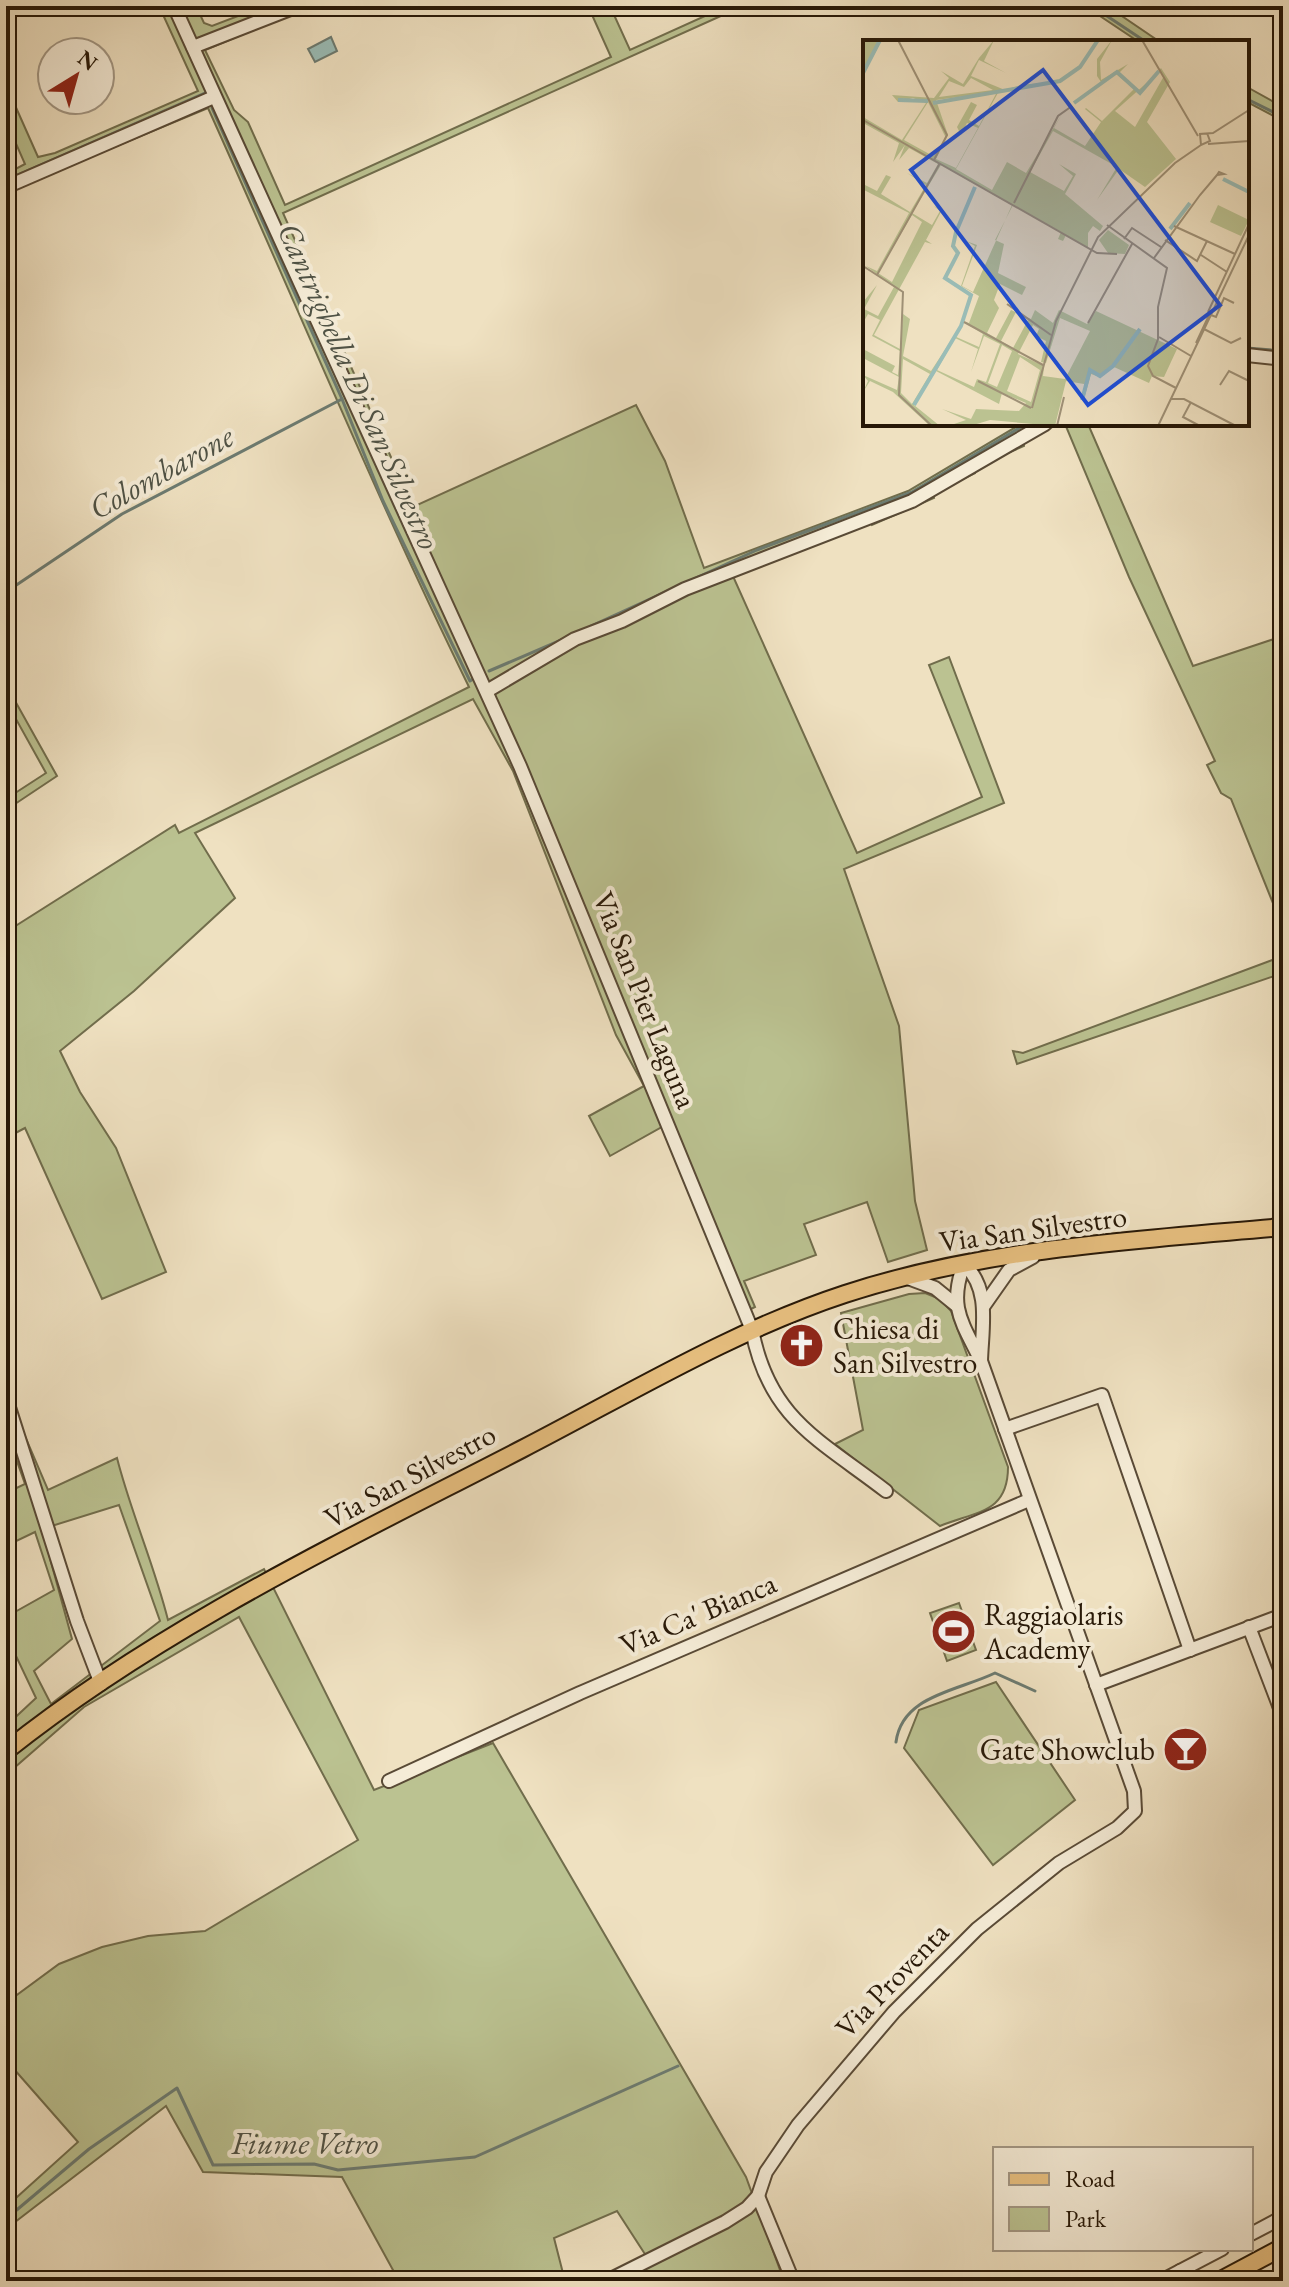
<svg xmlns="http://www.w3.org/2000/svg" width="1289" height="2287" viewBox="0 0 1289 2287" font-family="'EB Garamond',serif">
<rect width="100%" height="100%" fill="#efe1c1"/>
<filter id="stains"><feTurbulence type="fractalNoise" baseFrequency=".0025" numOctaves="4"/><feColorMatrix values="0 0 0 0 .2 0 0 0 0 .09 0 0 0 0 .02 0 0 0 .5 -.17"/></filter>
<radialGradient id="worn" r=".72"><stop offset=".6" stop-color="#630" stop-opacity="0"/><stop offset="1" stop-color="#630" stop-opacity=".3"/></radialGradient>
<g fill="#bbc291" stroke="#716d4c" stroke-width="2" fill-rule="evenodd">
<path d="M159 6H196L204 23 212 26 264 6H312L205 50 234 110 248 122 285 205 611 57 588 6H610L630 50 727 6H743L283 213 413 507 636 405 665 461 704 568 908 491 1021 424H1059L1023 440 1024 446 975 467V473L933 493 934 498 872 525 870 520 732 574 857 853 982 797 929 665 949 657 1004 803 844 869 899 1026 915 1201 927 1250 888 1262 867 1202 804 1224 816 1255 744 1281 755 1307 739 1315 662 1127 610 1156 589 1116 644 1086 616 1035 513 771 473 699 195 833 235 898 134 991 60 1051 80 1092 116 1148 166 1272 102 1299 25 1128 6 1138V932L175 825 179 833 469 687C376 497 295 301 208 108L6 192V174L25 164 6 121V85L38 157 55 153 198 91Z"/>
<path d="M1085 6H1107L1160 42H1139Z"/>
<path d="M1247 87 1283 107V121L1247 102Z"/>
<path d="M1065 424H1088L1193 666 1283 636V928L1231 799 1221 793 1207 765 1215 761 1129 577Z"/>
<path d="M14 699 57 776 6 810V799L46 773 7 703Z"/>
<path d="M1283 956V973L1017 1064 1013 1051 1023 1053Z"/>
<path d="M925 1293 940 1299 951 1311 1008 1467C1008 1513 977 1511 940 1526L835 1444 863 1430 841 1313 909 1294Z"/>
<path d="M6 1392 48 1490 117 1458C131 1513 154 1564 168 1620L264 1569 374 1790 493 1743 746 2177 784 2281H642L636 2275 652 2265 617 2211 554 2238 565 2281H399L342 2177 203 2172 166 2106 6 2229V2207L78 2142 6 2060V2003L59 1964 102 1947 148 1936 205 1931 358 1840 239 1617 84 1707 6 1775V1726L36 1698 6 1635V1617L54 1590 35 1532 6 1546V1493L25 1484 6 1430ZM119 1505 160 1621 51 1704 34 1671 72 1639 42 1529Z"/>
<path d="M959 1603 976 1650 947 1661 930 1613Z"/>
<path d="M996 1682 1075 1800 993 1865 904 1748 919 1710Z"/>
</g>
<path fill="#9abdb7" stroke="#6c7b71" stroke-width="2" d="M331 37 337 51 315 62 308 49Z"/>
<g fill="none" stroke-linecap="round" stroke-linejoin="round">
<g stroke="#6c7b71" stroke-width="3">
<path d="M1092 6 1146 42"/>
<path d="M1247 99 1283 117"/>
<path d="M212 108 342 399 383 501 470 681 473 679"/>
<path d="M6 180 205 93"/>
<path d="M1247 348 1283 351"/>
<path d="M6 592 122 514 342 399"/>
<path d="M591 626 757 550 912 492 1026 424"/>
<path d="M489 671 566 638"/>
<path d="M896 1742C902 1695 958 1691 995 1673L1035 1691"/>
<path d="M6 2219 89 2149 177 2088 213 2165 314 2164 338 2170 475 2157 678 2066"/>
</g>
<path stroke="#9abdb7" stroke-width="11" d="M1274 2281 1283 2276"/>
<defs>
<g id="minor">
<path d="M174 6 520 766 752 1330C769 1419 820 1440 886 1491"/>
<path d="M193 47 298 6"/>
<path d="M6 187 214 97"/>
<path d="M1247 355 1283 359"/>
<path d="M487 691 575 639 622 621 685 589 912 501 1045 424"/>
<path d="M908 1278 935 1288 956 1305"/>
<path d="M983 1307 1009 1270 1033 1257"/>
<path d="M6 1398 77 1621 101 1684"/>
<path d="M1005 1429 1102 1395 1190 1650"/>
<path d="M1249 1627 1283 1716"/>
<path d="M1096 1685 1283 1615"/>
<path d="M389 1781 580 1693 1029 1500"/>
<path d="M758 2196 793 2281"/>
<path d="M1251 2234 1283 2217"/>
<path d="M1180 2271 1222 2249"/>
<path d="M607 2281 725 2222 747 2208 758 2196 766 2172 798 2125 894 2012 977 1929 1059 1863 1117 1828 1135 1811 1134 1791 981 1361C962 1322 948 1307 964 1264 991 1289 982 1327 981 1361"/>
<path d="M1161 2281 1180 2271 1185 2281"/>
</g>
<g id="major">
<path d="M6 1751C161 1627 346 1540 522 1449 627 1395 732 1331 845 1294 985 1248 1137 1240 1283 1227"/>
<path d="M1219 2281 1283 2247"/>
</g>
</defs>
<use href="#minor" stroke="#594a36" stroke-width="16"/>
<use href="#major" stroke="#271807" stroke-width="20"/>
<use href="#minor" stroke="#f5ecd7" stroke-width="12"/>
<use href="#major" stroke="#e8c080" stroke-width="16"/>
</g>
<defs>
<symbol id="church-disc" viewBox="-11 -11 22 22"><circle r="9.5" fill="#8f2418" stroke="#f5ecd7"/><path d="M-1.2-6h2.4v3.5h3.3v2.4h-3.3V6h-2.4V-.1h-3.3v-2.4h3.3Z" fill="#fff"/></symbol>
<symbol id="stadium-disc" viewBox="-11 -11 22 22"><circle r="9.5" fill="#8f2418" stroke="#f5ecd7"/><path d="M0-5a6.5 5 0 1 0 0 10a6.5 5 0 1 0 0-10ZM-3.5-1.8h7v3.6h-7Z" fill="#fff"/></symbol>
<symbol id="bar-disc" viewBox="-11 -11 22 22"><circle r="9.5" fill="#8f2418" stroke="#f5ecd7"/><path d="M-6-5H6L.8 .8V4.5H3.5V6h-7V4.5H-.8V.8Z" fill="#fff"/></symbol>
</defs>
<g fill-rule="evenodd">
<use href="#church-disc" x="776" y="1320" width="51" height="51"/>
<use href="#stadium-disc" x="928" y="1606" width="51" height="51"/>
<use href="#bar-disc" x="1160" y="1724" width="51" height="51"/>
</g>
<g text-anchor="middle" stroke-width="8" stroke-linejoin="round" paint-order="stroke">
<g font-size="30" fill="#271807" stroke="#f5ecd7">
<text transform="translate(645 1000) rotate(68)" y="10">Via San Pier Laguna</text>
<text transform="translate(1033 1229) rotate(-8)" y="10">Via San Silvestro</text>
<text transform="translate(410 1476) rotate(-28)" y="10">Via San Silvestro</text>
<text transform="translate(698 1614) rotate(-23)" y="10">Via Ca' Bianca</text>
<text transform="translate(892 1980) rotate(-46)" y="10">Via Proventa</text>
</g>
<g font-size="30" fill="#271807" stroke="#f5ecd7" text-anchor="start">
<text x="833" y="1339">Chiesa di<tspan x="833" dy="34">San Silvestro</tspan></text>
<text x="984" y="1625">Raggiaolaris<tspan x="984" dy="34">Academy</tspan></text>
<text x="1155" y="1760" text-anchor="end">Gate Showclub</text>
</g>
<g font-size="32" font-style="italic" fill="#4f5245" stroke="#f5ecd7">
<text transform="translate(359 386) rotate(66)" y="11">Cantrighella Di San Silvestro</text>
<text transform="translate(161 472) rotate(-29)" y="11">Colombarone</text>
<text x="305" y="2154">Fiume Vetro</text>
</g>
</g>
<g transform="translate(863 40)">
<rect width="386" height="386" fill="#efe1c1"/>
<path d="M0 0H19L0 35ZM131 0 121 21 143 33 116 20 108 36 142 50 158 45 200 41 160 46 143 51H136L93 129 129 150 144 122 163 133 199 74 191 88 222 106 238 82 222 69 223 68 239 81 271 49 253 34 217 57 238 42 234 36V19L249 0 237 22 238 40 265 24 256 33 277 51 298 28 307 42 284 82 313 119 282 147 256 129 234 160 254 127 190 91 167 132 201 151 210 136 196 124 213 134 202 154 240 186 237 191 230 186 225 193V208L203 195 200 201 195 199 198 192 150 165 132 200 141 204 135 233 163 247 159 255 137 244 131 260 136 268 124 293 133 298 148 270 168 279 172 270 190 283 196 270 224 284 233 271 314 309 301 337 289 336 286 343 251 327 237 337 228 334 221 359V344L203 341 192 386 127 380 107 386H85L103 380 79 369 108 379 113 369 156 371 163 363 139 353 136 364 73 331 51 365 77 386H67L30 352 7 341 0 352 5 341 0 335 34 350 36 337 0 318V309L32 326 29 332 35 335 37 311 9 296 17 280 5 274 0 283V262L14 245 1 269 15 276 31 247 3 226 14 231 46 173 1 150 0 144 14 151 23 135 28 137 18 154 47 172 63 145 44 133 64 143 75 124 46 108 36 120 42 105 30 122 36 103 2 84 0 88V77L39 100 63 63 50 58 35 62 29 55 71 58 86 38 78 31 100 44 116 18ZM297 31 301 36 272 87 252 71ZM108 38 130 50 76 57 86 41 101 47ZM134 52 116 86 106 80 114 65 108 62 94 87 98 95 104 83 115 88 93 128 73 119 85 95 73 60ZM65 62 83 98 70 116 41 100ZM78 125 149 165 110 252 99 246 114 205 103 201 112 206 98 246 116 256 106 283 99 281 120 294 116 307 91 296 68 331 40 316 47 279 40 274 37 309 11 295 62 202 69 204 63 200 79 170 71 166 77 171 69 185 49 173ZM49 175 59 182 29 242 15 233ZM153 272 165 280 150 308 138 301ZM197 278 227 291 202 339 180 336 181 326 155 314 170 285 176 289 173 296 183 301 178 322 183 323ZM121 296 137 304 123 342 114 339 111 347 74 330 92 298 115 309 108 332ZM139 305 149 311 134 347 125 343ZM157 317 177 330 168 362 144 351ZM40 319 67 334 49 364 38 353ZM355 165 386 180 378 196 347 182ZM245 190 266 205 262 214 245 213 236 200Z" fill="#bbc291" fill-rule="evenodd"/>
<path fill="none" stroke="#9abdb7" stroke-width="4" d="M0 33 17 0M35 60 65 61M70 63 197 41 217 27 235 0M211 63 254 32 277 53 296 31M360 139 386 152M307 189 327 163M219 360 227 330 237 336 250 326 277 289M51 365 98 286 108 255 82 238 95 213 90 206 93 192 112 147"/>
<path fill="none" stroke="#9f9177" stroke-width="2" d="M35 0 84 95 71 120M279 0 335 96M0 80 234 213 254 214M344 93 347 101 338 105 337 94 350 93 386 70M345 104 386 101M151 163 195 76 209 66M244 185 304 228 295 267V299L285 326 290 336 313 348M311 186 372 214M261 199 269 188 298 207M302 200 334 221 344 201M338 215 364 232M291 218 337 155 354 135 361 134 356 132 354 135M0 226 40 252 36 355 69 386M14 235 77 123M144 264 188 295M345 272 386 184M348 275 353 277 361 258 371 263M101 282 180 325M225 283 269 204M341 289 368 303 378 298M296 297 328 316M333 303 347 273M115 341 168 368M357 345 366 331 386 341M308 359H321L373 386M328 362 320 377 337 386M169 368 193 281 235 197 312 123 338 105M194 386 201 357M295 386 386 195"/>
<path fill="#1d4ed8" fill-opacity="0.15" stroke="#1d4ed8" stroke-width="4" d="M180 30 357 265 225 365 48 130Z"/>
<rect width="386" height="386" fill="none" stroke="#271807" stroke-width="4"/>
</g>
<rect width="1289" height="2287" fill="none" stroke="#efe1c1" stroke-width="32"/>
<rect x="8" y="8" width="1273" height="2271" fill="none" stroke="#271807" stroke-width="4"/>
<rect x="16" y="16" width="1257" height="2255" fill="none" stroke="#271807" stroke-width="2"/>
<rect x="993" y="2147" width="260" height="104" fill="#f5ecd7" stroke="#a39784" stroke-width="2"/>
<rect x="1009" y="2173" width="40" height="12" fill="#e8c080" stroke="#a39784" stroke-width="2"/>
<text x="1065" y="2187" font-size="24" fill="#271807">Road</text>
<rect x="1009" y="2207" width="40" height="24" fill="#bbc291" stroke="#a39784" stroke-width="2"/>
<text x="1065" y="2227" font-size="24" fill="#271807">Park</text>
<g transform="translate(76 76) rotate(37)"><circle r="38" fill="#f5ecd7" stroke="#a39784" stroke-width="2"/>
<path d="M0-6L14 30L0 20L-14 30Z" fill="#8f2418"/>
<text y="-12" font-size="22" font-weight="bold" text-anchor="middle" fill="#271807">N</text>
</g>
<rect width="100%" height="100%" filter="url(#stains)"/>
<rect width="100%" height="100%" fill="url(#worn)"/>
</svg>
